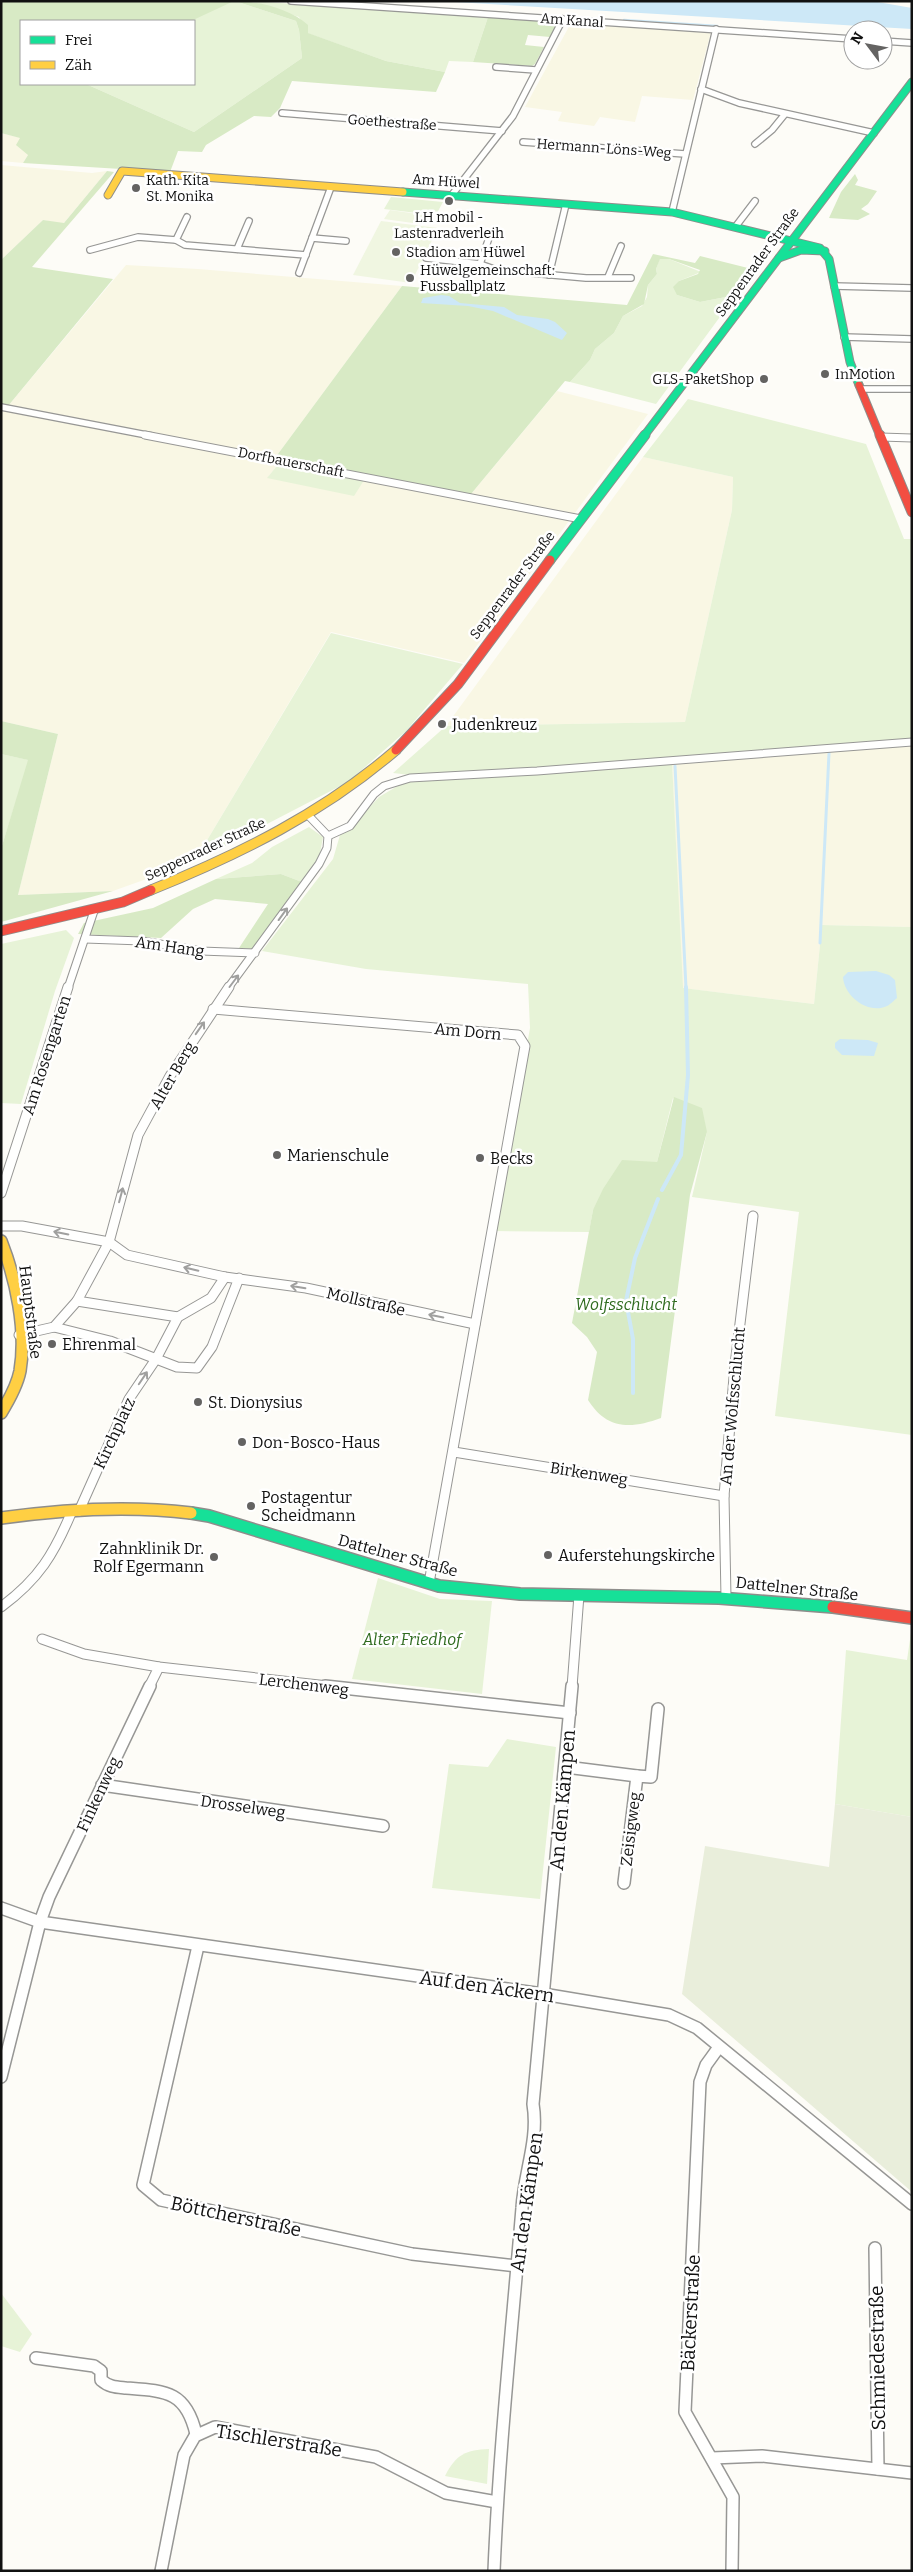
<svg xmlns="http://www.w3.org/2000/svg" width="913" height="2572" viewBox="0 0 913 2572" font-family="Bitter,serif">
<rect width="100%" height="100%" fill="#fdfcf7"/>
<g fill="#f9f7e4">
<path d="M571 23 711 32 693 100 642 96 635 122 600 117 594 126 558 121 562 112 525 107Z"/>
<path d="M1 133 21 138 28 155 23 163 1 161Z"/>
<path d="M1 165 92 173 107 171 63 224 43 220 1 260Z"/>
<path d="M126 265 198 269 402 286 275 458 8 406Z"/>
<path d="M557 391 648 414 464 663 331 632 194 862 113 891 18 895 58 734 1 721V410L281 461 268 477H366L471 494Z"/>
<path d="M643 457 733 477 732 510 685 722 446 726Z"/>
<path d="M912 742V927L822 925 814 1004 682 988 672 761Z"/>
</g>
<g fill="#e7f3d7">
<path d="M1 1H235L296 21 299 30 302 58 194 132 86 84H194V21H21V84L1 119Z"/>
<path d="M250 1 488 17 473 62 449 61 445 72 386 61 307 33 299 17Z"/>
<path d="M391 197 443 202 437 213 427 212 425 214 384 209Z"/>
<path d="M660 258 669 259 701 272 679 281 677 295 700 302 736 295 656 404 570 382 590 360 595 349 614 333 623 316 642 306 647 297 648 285 657 274 656 269Z"/>
<path d="M688 399 866 444 904 539H912V742L419 776 393 773 446 726 685 722 732 510 733 477 643 457Z"/>
<path d="M281 461 366 477 354 496 267 478Z"/>
<path d="M331 633 463 664 406 731 348 782 194 862Z"/>
<path d="M1 754 29 760 1 849Z"/>
<path d="M672 761 683 988 814 1004 822 925 912 927V1435L775 1416 799 1212 692 1197 707 1132 673 1098 657 1162 593 1210 589 1232 494 1231 530 1028 528 984 366 969 262 951 333 859 340 835 355 823 379 797 401 784 422 778Z"/>
<path d="M309 827 323 837 319 859 302 882 281 874 216 879 252 863 272 847Z"/>
<path d="M66 930 74 938 55 991 21 1104 1 1103V944Z"/>
<path d="M378 1578 440 1599 492 1601 482 1694 352 1679Z"/>
<path d="M912 1626V1817L835 1804 846 1650 907 1660Z"/>
<path d="M507 1739 556 1747 540 1899 432 1888 449 1764 488 1767Z"/>
<path d="M1 2293 32 2334 20 2352 1 2346Z"/>
<path d="M489 2449 487 2484 445 2476C456 2454 466 2450 489 2449Z"/>
</g>
<g fill="#d8eac5">
<path d="M1 1H234L191 21H21V84H86L194 132 302 58 299 30 296 21 235 1C258 1 291 9 308 25V33L386 61 445 72 436 92 292 81 280 108 271 117 254 116 206 145 202 152 178 151 170 172 23 163 28 155 16 145 20 138 1 133Z"/>
<path d="M488 17 558 22 550 37 528 35 525 45 544 47 535 64 532 66 473 62Z"/>
<path d="M107 171 114 172 32 267 113 279 8 406 1 404V260L43 220 64 223Z"/>
<path d="M855 174 858 180 855 185 877 191 868 204 861 209 870 214 858 220 829 218 841 192Z"/>
<path d="M653 254 695 263 700 256 756 270 736 295 700 302 677 295 673 287 679 281 698 274 700 270 669 259H660L656 269 657 274 648 285 644 304 623 316 614 333 595 349 590 360 570 382 565 381 471 494 275 458 402 286 627 305Z"/>
<path d="M1 721 58 734 18 895 113 891 1 922V849L28 760 1 754Z"/>
<path d="M281 874 302 882 252 949 239 948 268 904 215 899 193 909 161 938 78 934 84 923 153 908 216 879Z"/>
<path d="M674 1097 702 1108 707 1132 690 1195 661 1418C631 1429 607 1430 588 1400L597 1352 587 1337 572 1323 593 1210 603 1189 622 1160 657 1162Z"/>
</g>
<path fill="#e9eedb" d="M835 1804 912 1817V2192L682 1994 705 1846 829 1867Z"/>
<g fill="#f0f6e1">
<path d="M390 210 425 215 420 224 384 219Z"/>
<path d="M381 221 438 228 411 283 353 275Z"/>
</g>
<g fill="#cde8f7">
<path d="M438 1H872L912 8V29Z"/>
<path d="M441 295 449 296 460 303 504 307 517 315 548 319 555 322 567 333 562 340 493 311 468 306 421 303 423 298Z"/>
<path d="M876 971 889 975 895 980 897 998C894 1000 890 1005 887 1006 868 1015 844 996 843 977L848 972Z"/>
<path d="M840 1039 868 1040 878 1043 874 1056 842 1055 835 1048V1043Z"/>
</g>
<g fill="none" stroke-linecap="round" stroke-linejoin="round">
<path stroke="#cde8f7" stroke-width="2.5" d="M624 20 717 26"/>
<g stroke="#cde8f7" stroke-width="3">
<path d="M675 766 686 988"/>
<path d="M820 943 829 753"/>
</g>
<g stroke="#cde8f7" stroke-width="4">
<path d="M662 1190 681 1155 688 1075 686 987"/>
<path d="M633 1393V1339L626 1301 635 1258 658 1199"/>
</g>
<defs>
<g id="street-far3">
<path d="M291 1 853 39"/>
<path d="M883 41 912 43"/>
<path d="M496 67 536 70"/>
<path d="M701 89 739 103 874 133"/>
<path d="M282 113 502 131"/>
<path d="M523 142 685 154"/>
<path d="M755 144 772 130 785 114"/>
<path d="M451 196 513 116 563 19"/>
<path d="M672 212 716 29"/>
<path d="M187 217 176 240 185 245 306 255"/>
<path d="M736 226 755 201"/>
<path d="M312 238 346 241"/>
<path d="M237 249 249 221"/>
<path d="M90 250 138 237 176 240"/>
<path d="M426 258 480 264 497 270 586 278H631"/>
<path d="M480 264 491 232"/>
<path d="M299 273 331 187"/>
<path d="M549 275 566 204"/>
<path d="M608 277 621 246"/>
<path d="M834 286 912 288"/>
<path d="M844 337 912 339"/>
<path d="M862 389H912"/>
<path d="M1 407 152 436"/>
</g>
<g id="street-far2">
<path d="M145 435 581 519"/>
<path d="M881 437 912 438"/>
<path d="M328 836 350 826 374 794 384 786 410 778 537 771 912 742"/>
<path d="M85 939 142 941 201 951 255 953"/>
<path d="M68 988 94 911"/>
<path d="M228 988 319 864 327 848 328 836 308 815"/>
</g>
<g id="street-far1">
<path d="M213 1009 518 1035 525 1046 429 1583"/>
<path d="M1 1193 68 987"/>
<path d="M1 1226H22L109 1242 127 1255 225 1277 306 1288 475 1324"/>
<path d="M77 1301 178 1317"/>
<path d="M54 1327 110 1341 177 1367 197 1368 212 1347 239 1278"/>
<path d="M19 1335 54 1327 77 1301 109 1242 138 1135 170 1076 229 987"/>
<path d="M454 1452 724 1496"/>
<path d="M79 1511 129 1399 156 1359 178 1317 211 1298 225 1277"/>
<path d="M726 1597 724 1496 735 1365 753 1216"/>
<path d="M1 1607C39 1579 54 1554 72 1511"/>
<path d="M42 1639 84 1654 159 1667 337 1687"/>
<path d="M149 1687 159 1667"/>
<path d="M572 1687 579 1595"/>
</g>
<g id="street">
<path d="M325 1686 570 1713"/>
<path d="M566 1767 637 1776"/>
<path d="M102 1785 383 1826"/>
<path d="M624 1883 637 1776 651 1777 658 1709"/>
<path d="M1 1908 40 1922 543 1994 669 2015 697 2028 912 2204"/>
<path d="M198 1946 143 2185 161 2200 412 2254 517 2266"/>
<path d="M719 2047 706 2065 700 2082 685 2412 733 2497 732 2571"/>
<path d="M1 2077 40 1922 49 1897 150 1686"/>
<path d="M875 2248 878 2469"/>
<path d="M36 2358 94 2366 101 2371V2380C109 2387 116 2387 126 2388 166 2391 186 2391 196 2434"/>
<path d="M712 2458 762 2456 912 2473"/>
<path d="M161 2571 184 2455 195 2436 215 2427 376 2457 446 2493 497 2502"/>
<path d="M494 2571C499 2450 512 2329 522 2208 524 2173 539 2140 533 2104L572 1686"/>
</g>
<g id="fast-far2">
<path d="M403 192 672 212 820 248 829 259 850 362 859 385"/>
<path d="M779 258 801 250 825 251"/>
<path d="M644 436 912 82"/>
</g>
<path id="fast-far1" d="M550 560 645 435"/>
<path id="fast" d="M191 1513 209 1516 439 1586 520 1594 719 1598 833 1607"/>
<path id="slow-far2" d="M108 195 122 171 403 192"/>
<path id="slow-far1" d="M151 890C240 854 323 813 396 750"/>
<g id="slow">
<path d="M1 1241C16 1279 27 1330 20 1371 17 1386 9 1400 1 1413"/>
<path d="M1 1518C65 1509 127 1505 191 1513"/>
</g>
<path id="jam-far2" d="M859 385 880 436"/>
<g id="jam-far1">
<path d="M880 435 912 512"/>
<path d="M396 750 458 684 550 560"/>
<path d="M1 931 123 902 151 890"/>
</g>
<path id="jam" d="M833 1607 912 1618"/>
</defs>
<use href="#street-far3" stroke="#979795" stroke-width="8"/>
<use href="#street-far2" stroke="#979795" stroke-width="9"/>
<use href="#street-far1" stroke="#979795" stroke-width="11"/>
<use href="#street" stroke="#979795" stroke-width="14"/>
<use href="#fast-far2" stroke="#8e8d8b" stroke-width="9"/>
<use href="#fast-far1" stroke="#8e8d8b" stroke-width="11"/>
<use href="#fast" stroke="#8e8d8b" stroke-width="14"/>
<use href="#slow-far2" stroke="#8e8d8b" stroke-width="9"/>
<use href="#slow-far1" stroke="#8e8d8b" stroke-width="11"/>
<use href="#slow" stroke="#8e8d8b" stroke-width="14"/>
<use href="#jam-far2" stroke="#8e8d8b" stroke-width="9"/>
<use href="#jam-far1" stroke="#8e8d8b" stroke-width="11"/>
<use href="#jam" stroke="#8e8d8b" stroke-width="14"/>
<use href="#street-far3" stroke="#fffffe" stroke-width="5.5"/>
<use href="#street-far2" stroke="#fffffe" stroke-width="7"/>
<use href="#street-far1" stroke="#fffffe" stroke-width="9"/>
<use href="#street" stroke="#fffffe" stroke-width="11"/>
<use href="#fast-far2" stroke="#16e098" stroke-width="7"/>
<use href="#fast-far1" stroke="#16e098" stroke-width="9"/>
<use href="#fast" stroke="#16e098" stroke-width="11"/>
<use href="#slow-far2" stroke="#ffcf43" stroke-width="7"/>
<use href="#slow-far1" stroke="#ffcf43" stroke-width="9"/>
<use href="#slow" stroke="#ffcf43" stroke-width="11"/>
<use href="#jam-far2" stroke="#f24e42" stroke-width="7"/>
<use href="#jam-far1" stroke="#f24e42" stroke-width="9"/>
<use href="#jam" stroke="#f24e42" stroke-width="11"/>
</g>
<defs><path id="oneway-shaft" d="M-6 0H5M1.5-3L5.5 0L1.5 3" fill="none" stroke-width="1.6" stroke-linecap="round" stroke-linejoin="round" transform="scale(1.25)"/></defs>
<g stroke="#a0a09f">
<use href="#oneway-shaft" transform="translate(283 914) rotate(-54)"/>
<use href="#oneway-shaft" transform="translate(234 981) rotate(-53)"/>
<use href="#oneway-shaft" transform="translate(200 1028) rotate(-55)"/>
<use href="#oneway-shaft" transform="translate(121 1195) rotate(-75)"/>
<use href="#oneway-shaft" transform="translate(61 1233) rotate(-169)"/>
<use href="#oneway-shaft" transform="translate(191 1269) rotate(-167)"/>
<use href="#oneway-shaft" transform="translate(298 1287) rotate(-171)"/>
<use href="#oneway-shaft" transform="translate(436 1316) rotate(-169)"/>
<use href="#oneway-shaft" transform="translate(143 1378) rotate(-56)"/>
</g>
<g fill="#646362" stroke="#fff" stroke-width="2">
<circle cx="136" cy="188" r="5"/>
<circle cx="449" cy="201" r="5"/>
<circle cx="396" cy="252" r="5"/>
<circle cx="410" cy="278" r="5"/>
<circle cx="825" cy="374" r="5"/>
<circle cx="764" cy="379" r="5"/>
<circle cx="442" cy="724" r="5"/>
<circle cx="277" cy="1155" r="5"/>
<circle cx="480" cy="1158" r="5"/>
<circle cx="52" cy="1344" r="5"/>
<circle cx="198" cy="1402" r="5"/>
<circle cx="242" cy="1442" r="5"/>
<circle cx="251" cy="1506" r="5"/>
<circle cx="548" cy="1555" r="5"/>
<circle cx="214" cy="1557" r="5"/>
</g>
<g text-anchor="middle" stroke-width="5" stroke-linejoin="round" paint-order="stroke">
<g font-size="14" fill="#111" stroke="#fff">
<text transform="translate(572 20) rotate(4)" y="5">Am Kanal</text>
<text transform="translate(392 122) rotate(4)" y="5">Goethestraße</text>
<text transform="translate(604 148) rotate(4)" y="5">Hermann-Löns-Weg</text>
<text transform="translate(446 181) rotate(4)" y="5">Am Hüwel</text>
<text transform="translate(757 262) rotate(-54)" y="5">Seppenrader Straße</text>
<text transform="translate(291 462) rotate(11)" y="5">Dorfbauerschaft</text>
<text transform="translate(512 585) rotate(-53)" y="5">Seppenrader Straße</text>
<text transform="translate(205 849) rotate(-25)" y="5">Seppenrader Straße</text>
</g>
<g font-size="14" fill="#111" stroke="#fff" text-anchor="start">
<text x="146" y="185">Kath. Kita<tspan x="146" dy="16">St. Monika</tspan></text>
<text x="449" y="222" text-anchor="middle">LH mobil -<tspan x="449" dy="16">Lastenradverleih</tspan></text>
<text x="406" y="257">Stadion am Hüwel</text>
<text x="420" y="275">Hüwelgemeinschaft:<tspan x="420" dy="16">Fussballplatz</tspan></text>
<text x="835" y="379">InMotion</text>
<text x="754" y="384" text-anchor="end">GLS-PaketShop</text>
</g>
<g font-size="16" fill="#111" stroke="#fff" text-anchor="start">
<text x="452" y="730">Judenkreuz</text>
<text x="287" y="1161">Marienschule</text>
<text x="490" y="1164">Becks</text>
<text x="62" y="1350">Ehrenmal</text>
<text x="208" y="1408">St. Dionysius</text>
<text x="252" y="1448">Don-Bosco-Haus</text>
<text x="261" y="1503">Postagentur<tspan x="261" dy="18">Scheidmann</tspan></text>
<text x="204" y="1554" text-anchor="end">Zahnklinik Dr.<tspan x="204" dy="18">Rolf Egermann</tspan></text>
<text x="558" y="1561">Auferstehungskirche</text>
</g>
<g font-size="16" fill="#111" stroke="#fff">
<text transform="translate(170 946) rotate(8)" y="6">Am Hang</text>
<text transform="translate(468 1031) rotate(5)" y="6">Am Dorn</text>
<text transform="translate(46 1055) rotate(-72)" y="6">Am Rosengarten</text>
<text transform="translate(172 1075) rotate(-60)" y="6">Alter Berg</text>
<text transform="translate(366 1301) rotate(13)" y="6">Mollstraße</text>
<text transform="translate(31 1312) rotate(83)" y="6">Hauptstraße</text>
<text transform="translate(732 1406) rotate(-85)" y="6">An der Wolfsschlucht</text>
<text transform="translate(114 1433) rotate(-65)" y="6">Kirchplatz</text>
<text transform="translate(589 1473) rotate(9)" y="6">Birkenweg</text>
<text transform="translate(398 1555) rotate(15)" y="6">Dattelner Straße</text>
<text transform="translate(797 1588) rotate(6)" y="6">Dattelner Straße</text>
<text transform="translate(304 1684) rotate(7)" y="6">Lerchenweg</text>
<text transform="translate(98 1794) rotate(-65)" y="6">Finkenweg</text>
<text transform="translate(243 1806) rotate(8)" y="6">Drosselweg</text>
<text transform="translate(630 1829) rotate(-83)" y="6">Zeisigweg</text>
</g>
<g font-size="16" font-style="italic" fill="#2f6b1f" stroke="#fff">
<text x="626" y="1310">Wolfsschlucht</text>
<text x="412" y="1645">Alter Friedhof</text>
</g>
<g font-size="19" fill="#111" stroke="#fff">
<text transform="translate(562 1800) rotate(-85)" y="7">An den Kämpen</text>
<text transform="translate(487 1986) rotate(8)" y="7">Auf den Äckern</text>
<text transform="translate(526 2202) rotate(-82)" y="7">An den Kämpen</text>
<text transform="translate(236 2216) rotate(12)" y="7">Böttcherstraße</text>
<text transform="translate(690 2313) rotate(-87)" y="7">Bäckerstraße</text>
<text transform="translate(877 2358) rotate(-91)" y="7">Schmiedestraße</text>
<text transform="translate(279 2440) rotate(9)" y="7">Tischlerstraße</text>
</g>
</g>
<rect width="913" height="2572" fill="none" stroke="#111111" stroke-width="5"/>
<rect x="20" y="20" width="175" height="65" fill="#ffffff" stroke="#a0a0a0"/>
<rect x="30" y="36" width="25" height="8" fill="#16e098" stroke="#a0a0a0"/>
<text x="65" y="45" font-size="15" fill="#111111">Frei</text>
<rect x="30" y="61" width="25" height="8" fill="#ffcf43" stroke="#a0a0a0"/>
<text x="65" y="70" font-size="15" fill="#111111">Zäh</text>
<g transform="translate(868 45) rotate(302)"><circle r="24" fill="#ffffff" stroke="#a0a0a0"/>
<path d="M0-4L9 19L0 12L-9 19Z" fill="#646362"/>
<text y="-8" font-size="14" font-weight="bold" text-anchor="middle" fill="#111111">N</text>
</g>
</svg>
